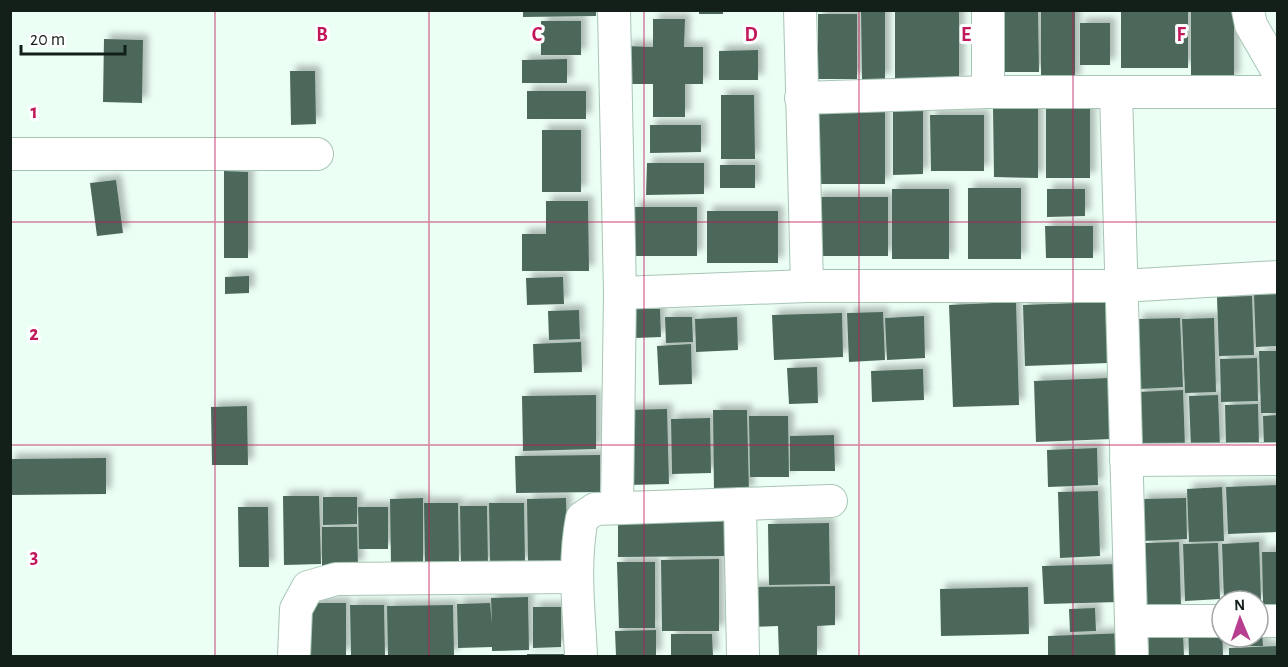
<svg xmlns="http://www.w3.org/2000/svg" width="1288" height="667" viewBox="0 0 1288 667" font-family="'Alegreya Sans',sans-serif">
<defs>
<filter id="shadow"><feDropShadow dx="5.5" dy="-5.5" stdDeviation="3" flood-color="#0004"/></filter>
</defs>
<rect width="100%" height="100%" fill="#ecfff5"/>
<g fill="#4c685a" filter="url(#shadow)">
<path d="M523 10H596V16L523 17Z"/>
<rect x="699" y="10" width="24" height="4"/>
<path d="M861 10H885V79L862 80Z"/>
<rect x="895" y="10" width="64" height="73"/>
<path d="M996 10H1038L1039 72H996Z"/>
<path d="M1041 10H1075V81L1041 82Z"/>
<rect x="1121" y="10" width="67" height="58"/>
<rect x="1191" y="10" width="43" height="70"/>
<rect x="818" y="14" width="39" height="65"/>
<path d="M653 19H685L684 47H703V84H685V117H653V84H626V46L653 47Z"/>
<rect x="541" y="21" width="40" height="34"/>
<rect x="1080" y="23" width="30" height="42"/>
<path d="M104 39 143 40 142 103 103 102Z"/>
<path d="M758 50V80H719V51Z"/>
<path d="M567 59V83H522V60Z"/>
<path d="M290 71H315L316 124 291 125Z"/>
<rect x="527" y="91" width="59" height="28"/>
<path d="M721 95H754L755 159H721Z"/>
<path d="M993 107H1038V178L994 177Z"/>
<path d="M923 108V174L893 175V109Z"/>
<path d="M1090 108V178H1046V109Z"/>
<rect x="817" y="111" width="68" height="73"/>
<path d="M930 115H984V171H931Z"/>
<path d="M650 125H701V152L650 153Z"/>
<rect x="542" y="130" width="39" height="62"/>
<path d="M647 163H704V194L646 195Z"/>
<rect x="720" y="165" width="35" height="23"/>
<path d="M224 171 248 172V258H224Z"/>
<path d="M116 180 123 233 97 236 90 183Z"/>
<rect x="968" y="188" width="53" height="71"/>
<rect x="892" y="189" width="57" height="70"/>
<path d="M1047 189H1085V216L1047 217Z"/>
<rect x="815" y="197" width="73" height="59"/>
<path d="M546 201H588L589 271H522V234H546Z"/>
<rect x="633" y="207" width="64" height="49"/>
<rect x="707" y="211" width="71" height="52"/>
<path d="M1045 226H1093V258H1046Z"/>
<path d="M249 276V293L225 294V277Z"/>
<path d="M563 277 564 304 527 305 526 278Z"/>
<path d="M1278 294V346L1256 347 1254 295Z"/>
<path d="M1252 296 1254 355 1219 356 1217 297Z"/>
<path d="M1016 302 1019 405 953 407 949 305Z"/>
<path d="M1106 302 1108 363 1025 366 1023 305Z"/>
<path d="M634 309H660L661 337 635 338Z"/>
<path d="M579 310 580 339 549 340 548 311Z"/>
<path d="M883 312 885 360 849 362 847 313Z"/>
<path d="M842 313 843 357 774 360 772 315Z"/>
<path d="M924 316 925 358 887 360 885 318Z"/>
<path d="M665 317H692L693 342 666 343Z"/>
<path d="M737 317 738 350 696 352 695 319Z"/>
<path d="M1180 318 1183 387 1139 389 1137 319Z"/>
<path d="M1214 318 1216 392 1185 393 1182 319Z"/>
<path d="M581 342 582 372 534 373 533 344Z"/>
<path d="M691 344 692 384 659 385 657 346Z"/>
<path d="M1259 351H1278V413H1261Z"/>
<path d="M1257 358 1258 401 1221 402 1220 359Z"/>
<path d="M817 367 818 403 789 404 787 368Z"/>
<path d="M923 369 924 400 872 402 871 371Z"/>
<path d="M1109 378 1111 439 1036 442 1034 381Z"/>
<path d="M1183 390 1185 448 1139 450 1137 392Z"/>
<path d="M596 395V449L523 451 522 396Z"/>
<path d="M1218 395 1220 447 1191 448 1189 396Z"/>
<path d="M1258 404 1259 445 1226 446 1225 405Z"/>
<path d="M247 406 248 465H212L211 407Z"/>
<path d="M667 409 669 484 627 485 626 410Z"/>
<path d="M713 410H747L749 492 714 493Z"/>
<path d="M1278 415V449H1264L1263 416Z"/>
<path d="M749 416H788L789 477H750Z"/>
<path d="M710 418 711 473 672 474 671 419Z"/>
<path d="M834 435 835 471H790V436Z"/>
<path d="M1097 448 1098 485 1048 487 1047 450Z"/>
<path d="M600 455V492L516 493 515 456Z"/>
<path d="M106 458V494L10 495V459Z"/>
<path d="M1278 485V532L1228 534 1226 487Z"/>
<path d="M1222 487 1224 541 1189 542 1187 489Z"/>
<path d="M1098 491 1100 556 1060 558 1058 492Z"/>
<path d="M283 496H319L321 564 284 565Z"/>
<path d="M323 497H357V524L323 525Z"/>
<path d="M423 498V564H391L390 499Z"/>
<path d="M566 498 568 564H528L527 499Z"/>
<path d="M1186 498 1187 539 1143 541 1141 499Z"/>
<path d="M424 503H458L459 563 425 564Z"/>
<path d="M489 503H524L525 563H490Z"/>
<path d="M460 506H487L488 565 461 566Z"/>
<path d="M238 507H268L269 567H239Z"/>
<path d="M358 507H388V549H359Z"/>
<path d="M725 521V556L618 557V523Z"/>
<path d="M829 523 830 584 769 585 768 524Z"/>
<path d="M322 527H357L358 566H322Z"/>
<path d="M1179 542 1181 605 1147 606 1145 543Z"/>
<path d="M1259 542 1261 600 1224 601 1222 544Z"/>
<path d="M1218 543 1220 599 1185 601 1183 544Z"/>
<path d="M1262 552H1278V604H1263Z"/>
<path d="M719 559V631H662L661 560Z"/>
<path d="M617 562H655V628H619Z"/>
<path d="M1118 564 1119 602 1044 604 1042 566Z"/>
<path d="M835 586V625L817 626V656H779L778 626 752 627 751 587Z"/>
<path d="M1028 587 1029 634 941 636 940 589Z"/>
<path d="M528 597 529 650 492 651V647L458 648 457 604 490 603 492 624 491 598Z"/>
<path d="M311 603H346V655L311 656Z"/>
<path d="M350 605H384L385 656H351Z"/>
<path d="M453 605 454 655 388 656 387 606Z"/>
<path d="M533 607H561V647L533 648Z"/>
<path d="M1095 608 1096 631 1070 632 1069 609Z"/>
<path d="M1222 624 1223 656H1189L1188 626Z"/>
<path d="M656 630V656H616L615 631Z"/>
<path d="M1262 631 1263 646H1240V637H1258V632Z"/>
<path d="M1126 633 1127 656H1048V636Z"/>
<path d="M1183 633 1184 656H1149L1148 634Z"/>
<path d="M671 634H712L713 656H671Z"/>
<path d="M1278 646V656H1229V648Z"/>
<rect x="527" y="654" width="46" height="2"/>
</g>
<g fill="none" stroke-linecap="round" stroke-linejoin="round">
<defs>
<g id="street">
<path d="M614 10 620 293 617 508"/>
<path d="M800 10 807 286"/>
<path d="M988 10V92"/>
<path d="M1248 10 1251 25 1278 72"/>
<path d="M1116 92 1132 656"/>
<path d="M801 98 988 92H1278"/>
<path d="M10 154H317"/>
<path d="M620 293 807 286H1121L1278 277"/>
<path d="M1126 460 1278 459"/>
<path d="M740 504 743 656"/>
<path d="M1131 621H1222"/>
<path d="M1258 621H1278"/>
<path d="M294 656 296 609 308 587 336 579 577 577"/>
<path d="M581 656C579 610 573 564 582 518L595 509 831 501"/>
</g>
</defs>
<use href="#street" stroke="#a7c5b5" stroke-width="34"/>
<use href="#street" stroke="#fff" stroke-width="32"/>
</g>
<path fill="none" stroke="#c2185b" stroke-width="1.5" stroke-opacity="0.55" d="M215 10V656M429 10V656M644 10V656M859 10V656M1073 10V656M10 222H1278M10 445H1278"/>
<g font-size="20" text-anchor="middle" font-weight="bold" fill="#c2185b" stroke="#fff" stroke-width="6" stroke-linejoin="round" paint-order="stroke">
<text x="322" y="41">B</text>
<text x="537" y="41">C</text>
<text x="751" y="41">D</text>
<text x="966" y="41">E</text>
<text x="1181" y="41">F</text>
<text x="34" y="118">1</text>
<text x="34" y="340">2</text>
<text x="34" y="563">3</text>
</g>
<rect width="1288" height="667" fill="none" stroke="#131f19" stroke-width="24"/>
<g transform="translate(1240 619) rotate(358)"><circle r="28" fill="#ffffff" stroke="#a1a5a3" stroke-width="1.5"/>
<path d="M0-4.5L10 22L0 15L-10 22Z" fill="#b83e90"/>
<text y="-9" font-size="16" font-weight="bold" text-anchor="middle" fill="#131f19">N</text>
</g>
<path d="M21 45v9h104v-9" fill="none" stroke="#131f19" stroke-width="3"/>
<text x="30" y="45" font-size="18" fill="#131f19" stroke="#ffffff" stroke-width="4.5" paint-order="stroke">20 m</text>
</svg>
